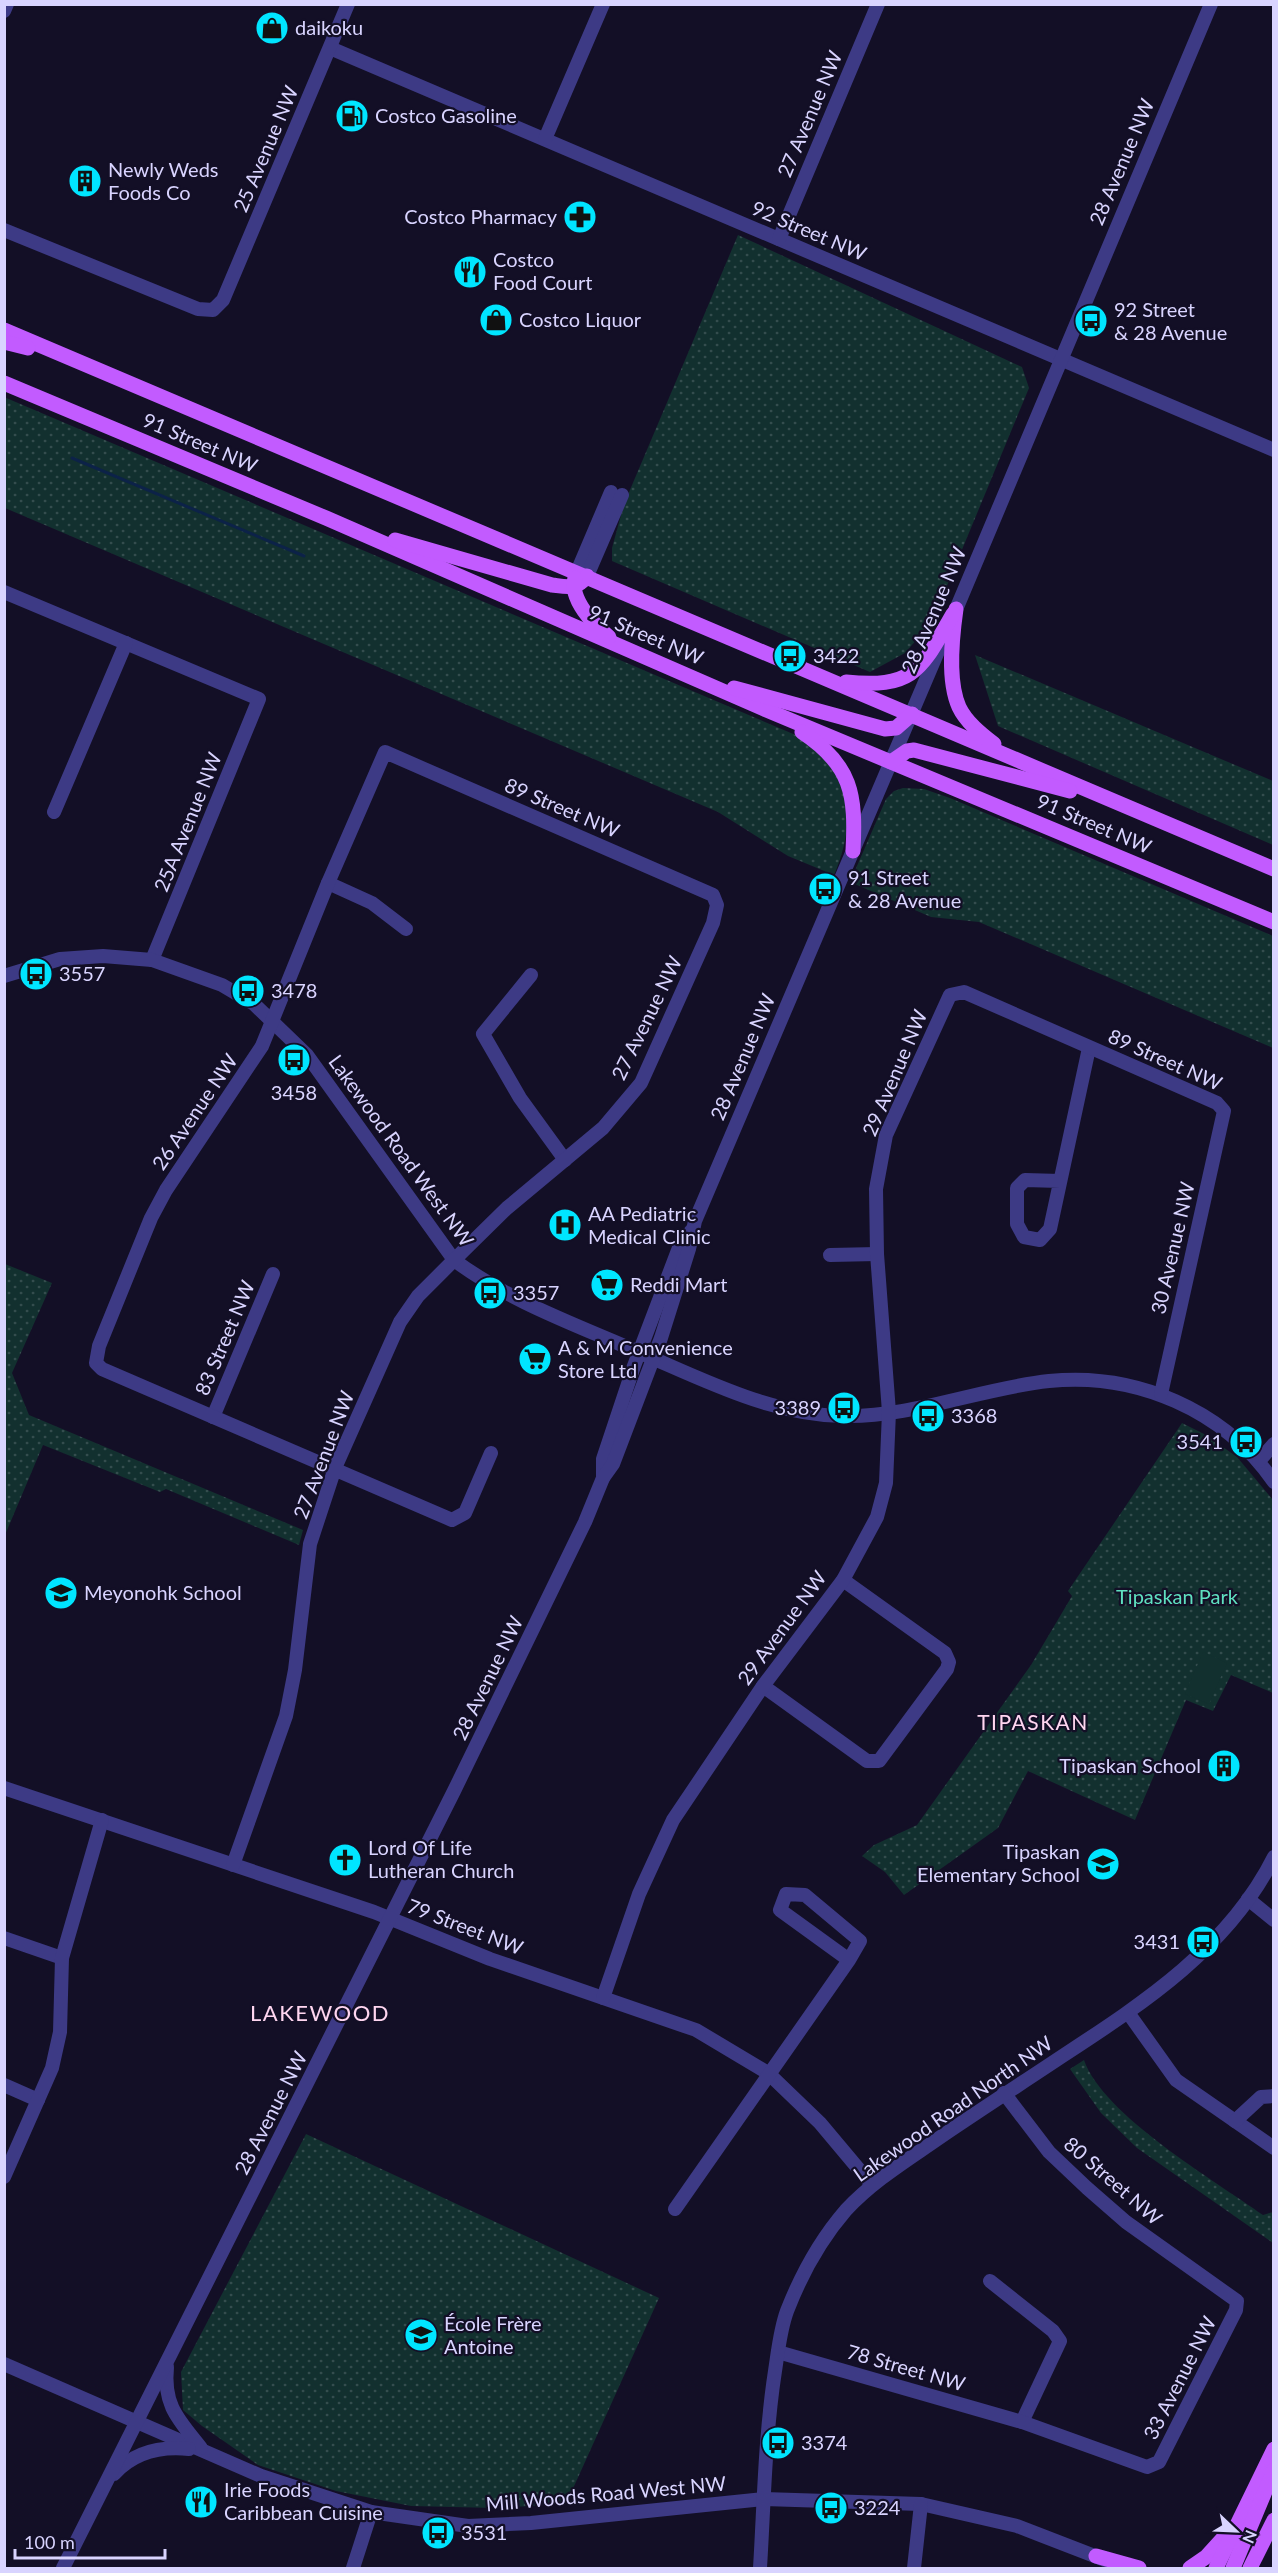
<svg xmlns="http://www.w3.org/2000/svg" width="1278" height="2573" viewBox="0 0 1278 2573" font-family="Lato,sans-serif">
<defs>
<pattern id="grass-dots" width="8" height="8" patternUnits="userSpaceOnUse" patternTransform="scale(1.5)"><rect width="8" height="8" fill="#12302f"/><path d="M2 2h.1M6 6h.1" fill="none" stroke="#344d4e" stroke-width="1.8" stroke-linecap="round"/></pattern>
</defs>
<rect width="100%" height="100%" fill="#130f26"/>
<g fill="url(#grass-dots)">
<path d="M738 235 1022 367 1029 388 932 622 905 653 870 672 612 561V548L624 504Z"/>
<path d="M4 397 798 736C806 742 817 748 824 756 856 790 851 836 834 875L788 856 718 812 5 508Z"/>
<path d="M975 655 1273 781V845L998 726Z"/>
<path d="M903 788 924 789 950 798 1273 936V1048L979 922 931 917 850 882 886 799 894 791Z"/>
<path d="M5 1264 52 1283 12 1373 29 1415 303 1530 299 1545 166 1489 160 1492 43 1445 5 1535Z"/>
<path d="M1182 1423 1206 1435 1237 1457 1273 1500V1693L1231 1675 1213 1711 1186 1700 1135 1820 1028 1771 998 1828 904 1895 885 1872 862 1856 874 1845 917 1825 1031 1665 1072 1596 1068 1591Z"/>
<path d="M1084 2060C1103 2115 1214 2180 1263 2215L1273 2212V2243L1137 2148 1101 2113 1070 2069Z"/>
<path d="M306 2134 659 2298 566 2504 494 2508 411 2506 336 2491 258 2465 202 2426 183 2410 181 2372Z"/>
</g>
<path fill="#12302f" d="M1203 1652 1227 1663 1209 1704 1185 1694Z"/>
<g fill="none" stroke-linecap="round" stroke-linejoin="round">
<path stroke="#0c2248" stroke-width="3" d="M72 458 304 556"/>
<g stroke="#3d3a85" stroke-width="14">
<path d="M4 11 7 4"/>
<path d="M330 48 1274 450"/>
<path d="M545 139 603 4"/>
<path d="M4 230 198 309 213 310 223 300 348 4"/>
<path d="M779 239 878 4"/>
<path d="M577 572 611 492"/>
<path d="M587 576 622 495"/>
<path d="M4 592 259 699 152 960"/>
<path d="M952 619 1211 4"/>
<path d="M54 812 126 643"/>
<path d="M328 883 372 903 406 929"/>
<path d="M531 975 483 1034 520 1098 565 1160"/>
<path d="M4 976 60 959 103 956 152 960 222 985 254 1004 307 1055 454 1260C509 1301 574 1324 636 1351 702 1379 770 1415 843 1416 909 1418 983 1388 1049 1381 1136 1372 1224 1410 1274 1482"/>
<path d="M1060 1181 1025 1180 1017 1188V1224L1024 1237 1040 1240 1050 1229 1089 1048"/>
<path d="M830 1255 877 1254"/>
<path d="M213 1417 273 1274"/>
<path d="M1259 1461 1274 1444"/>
<path d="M603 1478V1459L634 1366 680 1245 691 1231"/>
<path d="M763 1686 867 1761H879L947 1669 949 1662 945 1653 843 1580"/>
<path d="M4 1788 374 1912 490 1959 696 2030 768 2073 820 2123 872 2185"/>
<path d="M233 1865 286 1716 295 1670 310 1544 335 1468 400 1322 418 1296 454 1260 507 1208 603 1128 641 1083 713 923 717 905 713 895 385 752 328 883 262 1046 166 1190 151 1218 99 1346 96 1363 102 1369 452 1520 465 1513 491 1453"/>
<path d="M1248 1899 1274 1920"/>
<path d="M4 1938 62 1958"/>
<path d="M603 1998 639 1894 673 1820 763 1686 843 1580 877 1517 886 1483 889 1412 877 1254 876 1189 886 1135 950 995 964 992 1217 1103 1224 1111 1161 1394"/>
<path d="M1129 2014 1176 2080 1274 2148"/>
<path d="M4 2085 38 2100"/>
<path d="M1235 2121 1261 2097 1274 2096"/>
<path d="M4 2177 52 2068 60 2032 62 1958 102 1820"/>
<path d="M675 2209 849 1960 860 1941 805 1895 786 1894 780 1910 849 1960"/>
<path d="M990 2281 1053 2331 1060 2341 1022 2422"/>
<path d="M778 2352 1022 2422 1147 2467 1159 2462 1236 2310 1237 2301 1126 2222 1087 2188 1049 2152 1004 2093"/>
<path d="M4 2364 261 2476 371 2512 468 2526 531 2523 764 2499 921 2504 1017 2526 1105 2560"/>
<path d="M167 2367C163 2406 179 2420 201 2448"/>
<path d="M114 2474C134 2452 160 2446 189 2449"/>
<path d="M63 2568 454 1791 585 1522 603 1478 613 1464 661 1338 689 1249 695 1221 942 642"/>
<path d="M353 2568 371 2512"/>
<path d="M760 2568C764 2503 765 2436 775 2371 778 2352 780 2330 787 2311 801 2275 820 2240 846 2210 873 2181 906 2161 939 2138 980 2110 1022 2083 1064 2055 1145 2002 1229 1947 1274 1857"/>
<path d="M914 2568 921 2504"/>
</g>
<g stroke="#c25bff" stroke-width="15">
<path d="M4 330 1274 869"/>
<path d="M4 342 28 348"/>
<path d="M4 383 326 518 764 709 1274 922"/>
<path d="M395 540 552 585C568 587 576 590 587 576"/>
<path d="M575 578C569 599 594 625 609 637"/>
<path d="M956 609C952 637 947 680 959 707 966 722 981 734 994 744"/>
<path d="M846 682C915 689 921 669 953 614"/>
<path d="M734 688 885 729 896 728 912 714"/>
<path d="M802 732C852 765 856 795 853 851"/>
<path d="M891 762 907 751 914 750 1070 791"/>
<path d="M1096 2556 1139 2568"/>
<path d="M1190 2568 1206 2557 1226 2535"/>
<path d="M1216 2568 1274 2449"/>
<path d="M1233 2568 1274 2470"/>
<path d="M1250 2568 1274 2520"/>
</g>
</g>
<defs>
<symbol id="shop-disc" viewBox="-11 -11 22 22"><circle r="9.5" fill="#00e5ff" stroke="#130f26"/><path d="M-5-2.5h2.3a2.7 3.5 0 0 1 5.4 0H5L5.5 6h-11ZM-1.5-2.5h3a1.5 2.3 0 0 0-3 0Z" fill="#111"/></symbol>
<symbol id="fuel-disc" viewBox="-11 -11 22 22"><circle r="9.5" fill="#00e5ff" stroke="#130f26"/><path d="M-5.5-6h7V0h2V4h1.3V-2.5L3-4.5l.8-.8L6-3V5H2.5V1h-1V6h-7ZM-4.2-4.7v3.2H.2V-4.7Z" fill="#111"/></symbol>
<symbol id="building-disc" viewBox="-11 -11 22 22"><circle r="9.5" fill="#00e5ff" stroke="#130f26"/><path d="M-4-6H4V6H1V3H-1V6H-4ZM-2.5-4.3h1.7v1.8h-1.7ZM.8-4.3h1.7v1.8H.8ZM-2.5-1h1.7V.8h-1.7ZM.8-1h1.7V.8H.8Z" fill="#111"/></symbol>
<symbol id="pharmacy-disc" viewBox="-11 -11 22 22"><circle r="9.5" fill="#00e5ff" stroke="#130f26"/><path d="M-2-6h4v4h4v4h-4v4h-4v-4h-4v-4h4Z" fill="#111"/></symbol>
<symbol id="restaurant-disc" viewBox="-11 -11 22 22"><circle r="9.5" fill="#00e5ff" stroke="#130f26"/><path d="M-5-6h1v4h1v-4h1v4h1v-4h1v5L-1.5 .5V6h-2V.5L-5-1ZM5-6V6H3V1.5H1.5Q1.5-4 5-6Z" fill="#111"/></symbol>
<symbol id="bus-disc" viewBox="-11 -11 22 22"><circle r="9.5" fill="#00e5ff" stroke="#130f26"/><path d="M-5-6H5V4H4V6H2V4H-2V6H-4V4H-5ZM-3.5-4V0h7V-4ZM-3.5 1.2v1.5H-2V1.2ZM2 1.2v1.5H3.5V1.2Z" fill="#111"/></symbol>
<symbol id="hospital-disc" viewBox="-11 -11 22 22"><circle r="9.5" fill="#00e5ff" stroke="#130f26"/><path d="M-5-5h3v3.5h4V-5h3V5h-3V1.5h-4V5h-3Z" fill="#111"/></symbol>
<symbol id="supermarket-disc" viewBox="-11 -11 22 22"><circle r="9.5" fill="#00e5ff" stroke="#130f26"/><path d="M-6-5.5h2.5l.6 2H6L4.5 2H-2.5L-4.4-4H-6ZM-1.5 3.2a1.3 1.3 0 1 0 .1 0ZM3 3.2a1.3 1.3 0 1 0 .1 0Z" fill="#111"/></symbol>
<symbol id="school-disc" viewBox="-11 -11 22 22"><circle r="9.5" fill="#00e5ff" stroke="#130f26"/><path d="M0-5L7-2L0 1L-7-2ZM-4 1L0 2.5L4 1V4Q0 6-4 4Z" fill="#111"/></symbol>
<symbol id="church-disc" viewBox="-11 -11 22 22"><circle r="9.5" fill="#00e5ff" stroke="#130f26"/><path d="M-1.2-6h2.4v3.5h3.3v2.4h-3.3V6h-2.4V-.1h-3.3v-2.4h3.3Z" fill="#111"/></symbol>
</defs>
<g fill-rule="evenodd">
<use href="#shop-disc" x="253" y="9" width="38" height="38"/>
<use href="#fuel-disc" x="333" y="97" width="38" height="38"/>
<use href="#building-disc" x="66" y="162" width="38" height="38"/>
<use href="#pharmacy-disc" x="561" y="198" width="38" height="38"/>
<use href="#restaurant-disc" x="451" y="253" width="38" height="38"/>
<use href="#shop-disc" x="477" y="301" width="38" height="38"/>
<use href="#bus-disc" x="1072" y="302" width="38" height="38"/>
<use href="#bus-disc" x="771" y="637" width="38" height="38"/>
<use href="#bus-disc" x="806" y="870" width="38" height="38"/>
<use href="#bus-disc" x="17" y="955" width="38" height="38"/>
<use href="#bus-disc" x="229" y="972" width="38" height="38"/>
<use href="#bus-disc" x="275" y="1041" width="38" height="38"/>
<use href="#hospital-disc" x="546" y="1206" width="38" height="38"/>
<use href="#supermarket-disc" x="588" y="1266" width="38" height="38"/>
<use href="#bus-disc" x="471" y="1274" width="38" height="38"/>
<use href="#supermarket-disc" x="516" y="1340" width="38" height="38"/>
<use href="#bus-disc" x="825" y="1389" width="38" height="38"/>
<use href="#bus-disc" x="909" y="1397" width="38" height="38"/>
<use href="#bus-disc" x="1227" y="1423" width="38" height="38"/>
<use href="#school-disc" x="42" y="1574" width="38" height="38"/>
<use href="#building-disc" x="1205" y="1747" width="38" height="38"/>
<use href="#church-disc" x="326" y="1841" width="38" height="38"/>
<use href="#school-disc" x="1084" y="1845" width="38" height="38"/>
<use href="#bus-disc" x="1184" y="1923" width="38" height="38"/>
<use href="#school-disc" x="402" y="2316" width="38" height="38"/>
<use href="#bus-disc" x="759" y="2424" width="38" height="38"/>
<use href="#restaurant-disc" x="182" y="2483" width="38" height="38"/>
<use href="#bus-disc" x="812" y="2489" width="38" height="38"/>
<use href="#bus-disc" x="419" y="2514" width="38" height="38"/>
</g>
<g text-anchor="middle" stroke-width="4.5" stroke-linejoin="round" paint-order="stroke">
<g font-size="20" fill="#d9d4ff" stroke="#130f26" text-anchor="start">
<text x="295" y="35">daikoku</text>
<text x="375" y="123">Costco Gasoline</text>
<text x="108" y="177">Newly Weds<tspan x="108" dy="23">Foods Co</tspan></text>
<text x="557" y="224" text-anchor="end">Costco Pharmacy</text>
<text x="493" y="267">Costco<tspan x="493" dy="23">Food Court</tspan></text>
<text x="1114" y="317">92 Street<tspan x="1114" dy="23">&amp; 28 Avenue</tspan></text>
<text x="519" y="327">Costco Liquor</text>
<text x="813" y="663">3422</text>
<text x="848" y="885">91 Street<tspan x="848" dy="23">&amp; 28 Avenue</tspan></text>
<text x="59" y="981">3557</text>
<text x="271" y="998">3478</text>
<text x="294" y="1100" text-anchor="middle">3458</text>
<text x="588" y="1221">AA Pediatric<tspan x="588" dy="23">Medical Clinic</tspan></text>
<text x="630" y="1292">Reddi Mart</text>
<text x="513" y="1300">3357</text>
<text x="558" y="1355">A &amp; M Convenience<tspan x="558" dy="23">Store Ltd</tspan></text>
<text x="821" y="1415" text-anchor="end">3389</text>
<text x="951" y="1423">3368</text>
<text x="1223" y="1449" text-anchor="end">3541</text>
<text x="84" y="1600">Meyonohk School</text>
<text x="1201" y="1773" text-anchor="end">Tipaskan School</text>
<text x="368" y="1855">Lord Of Life<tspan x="368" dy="23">Lutheran Church</tspan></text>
<text x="1080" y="1859" text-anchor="end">Tipaskan<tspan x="1080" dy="23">Elementary School</tspan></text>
<text x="1180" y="1949" text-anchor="end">3431</text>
<text x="444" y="2331">École Frère<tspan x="444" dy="23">Antoine</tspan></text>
<text x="801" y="2450">3374</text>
<text x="224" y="2497">Irie Foods<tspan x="224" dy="23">Caribbean Cuisine</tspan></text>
<text x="854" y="2515">3224</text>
<text x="461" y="2540">3531</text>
</g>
<g font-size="20" fill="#d9d4ff" stroke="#130f26">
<text transform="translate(810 114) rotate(-67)" y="7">27 Avenue NW</text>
<text transform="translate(266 149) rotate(-67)" y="7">25 Avenue NW</text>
<text transform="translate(1122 162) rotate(-67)" y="7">28 Avenue NW</text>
<text transform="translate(809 231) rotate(23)" y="7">92 Street NW</text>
<text transform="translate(200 443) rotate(23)" y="7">91 Street NW</text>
<text transform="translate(934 610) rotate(-67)" y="7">28 Avenue NW</text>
<text transform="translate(646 635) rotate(23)" y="7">91 Street NW</text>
<text transform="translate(562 808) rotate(23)" y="7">89 Street NW</text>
<text transform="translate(188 822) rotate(-68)" y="7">25A Avenue NW</text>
<text transform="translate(1094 824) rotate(23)" y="7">91 Street NW</text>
<text transform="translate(647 1018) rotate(-64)" y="7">27 Avenue NW</text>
<text transform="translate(743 1057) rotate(-67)" y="7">28 Avenue NW</text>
<text transform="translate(1165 1060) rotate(24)" y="7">89 Street NW</text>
<text transform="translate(895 1073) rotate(-67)" y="7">29 Avenue NW</text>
<text transform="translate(195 1112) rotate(-56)" y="7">26 Avenue NW</text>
<text transform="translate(401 1151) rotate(54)" y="7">Lakewood Road West NW</text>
<text transform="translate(1173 1248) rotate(-77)" y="7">30 Avenue NW</text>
<text transform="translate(225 1338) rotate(-67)" y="7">83 Street NW</text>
<text transform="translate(324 1455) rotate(-69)" y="7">27 Avenue NW</text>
<text transform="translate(782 1628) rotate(-54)" y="7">29 Avenue NW</text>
<text transform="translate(488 1678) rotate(-64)" y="7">28 Avenue NW</text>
<text transform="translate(465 1927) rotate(21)" y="7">79 Street NW</text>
<text transform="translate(953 2109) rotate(-35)" y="7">Lakewood Road North NW</text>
<text transform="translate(271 2113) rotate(-63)" y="7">28 Avenue NW</text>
<text transform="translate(1113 2181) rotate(41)" y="7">80 Street NW</text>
<text transform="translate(906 2368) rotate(16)" y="7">78 Street NW</text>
<text transform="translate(1180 2378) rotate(-63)" y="7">33 Avenue NW</text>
<text transform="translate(606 2494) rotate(-5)" y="7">Mill Woods Road West NW</text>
</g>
<g font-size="20" fill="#5fe0c0" stroke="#130f26">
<text x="1177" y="1604">Tipaskan Park</text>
</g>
<g font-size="21" letter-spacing="1.5" fill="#ffd6f0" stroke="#130f26">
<text x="1033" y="1730">TIPASKAN</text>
</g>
<g font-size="22" letter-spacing="1.5" fill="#ffd6f0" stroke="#130f26">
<text x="320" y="2021">LAKEWOOD</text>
</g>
</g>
<rect width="1278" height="2573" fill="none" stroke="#d9d4ff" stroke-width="12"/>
<g transform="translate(1236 2531) rotate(113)" stroke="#130f26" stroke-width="4.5" paint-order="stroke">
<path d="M0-4.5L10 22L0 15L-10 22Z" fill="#d9d4ff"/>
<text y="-9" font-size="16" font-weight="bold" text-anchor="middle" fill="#d9d4ff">N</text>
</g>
<path d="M15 2549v9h150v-9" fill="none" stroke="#d9d4ff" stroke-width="3"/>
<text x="24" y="2549" font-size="18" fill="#d9d4ff" stroke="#130f26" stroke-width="4.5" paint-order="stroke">100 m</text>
</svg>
